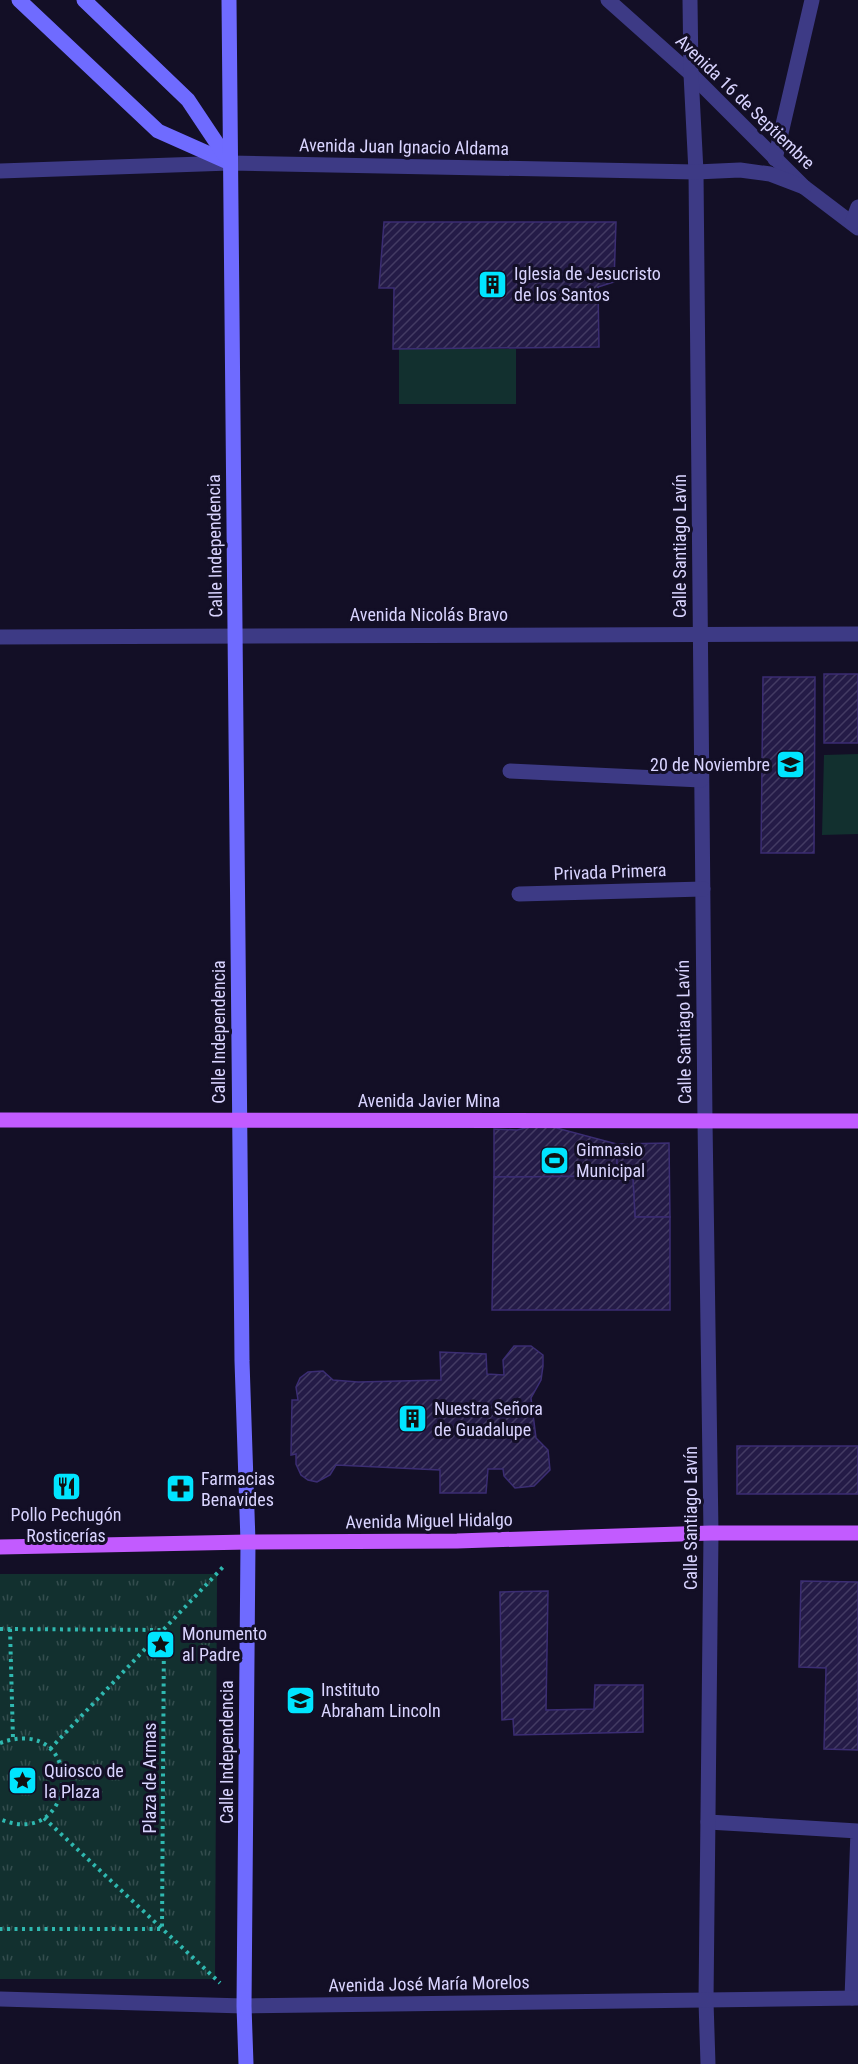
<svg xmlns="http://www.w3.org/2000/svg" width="858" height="2064" viewBox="0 0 858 2064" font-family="'Roboto Condensed',sans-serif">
<defs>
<pattern id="park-tufts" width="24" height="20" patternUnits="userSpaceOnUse" patternTransform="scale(1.5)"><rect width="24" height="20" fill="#12302f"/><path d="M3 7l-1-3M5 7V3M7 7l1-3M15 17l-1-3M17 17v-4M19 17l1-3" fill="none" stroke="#344d4e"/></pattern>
<pattern id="building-hatch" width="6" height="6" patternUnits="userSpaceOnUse" patternTransform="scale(1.5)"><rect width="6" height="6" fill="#241b47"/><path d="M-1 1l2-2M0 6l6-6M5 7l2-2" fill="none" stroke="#433b63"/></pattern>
</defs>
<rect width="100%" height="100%" fill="#130f26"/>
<g fill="#12302f">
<rect x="399" y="349" width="117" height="55"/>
<path d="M858 754V834L822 835 824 755Z"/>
</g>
<path fill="url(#park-tufts)" d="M0 1574H217L215 1979H0Z"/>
<g fill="url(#building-hatch)" stroke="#3b2d73" stroke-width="1.5">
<path d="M384 222H616L614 282 598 287 599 347 393 349 394 288H379Z"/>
<rect x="824" y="674" width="34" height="69"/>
<path d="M763 677H815L814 853H761Z"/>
<path d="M549 1126 617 1144V1176L494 1177V1129L517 1130 530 1127Z"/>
<path d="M669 1143 670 1217H635L633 1179 617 1176V1144Z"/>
<path d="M617 1176 633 1179 635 1217H670V1310H492L494 1177Z"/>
<path d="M514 1346H531L543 1355V1366L541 1380 531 1398 536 1438 548 1450 550 1470 534 1486 515 1488 504 1476 503 1469H488L486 1493H440V1470L336 1465 330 1475 317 1482 308 1480 301 1475 296 1464V1454L291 1455 292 1400H298L296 1387 300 1378 308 1372 323 1371 333 1380 358 1382 441 1380 440 1352 486 1354 487 1374 504 1375 503 1360Z"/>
<rect x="737" y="1446" width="121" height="48"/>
<path d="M801 1581 858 1582V1750L824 1749 826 1668 799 1667Z"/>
<path d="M548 1591 546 1710 594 1709 595 1685H643V1732L514 1735 513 1719 502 1720 500 1592Z"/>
</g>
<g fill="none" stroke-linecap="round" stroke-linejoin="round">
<g stroke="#2fb8b0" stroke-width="4" stroke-dasharray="3 4.5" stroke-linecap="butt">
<path d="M0 1629 164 1630 162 1929H0"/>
<path d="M10 1629 13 1739"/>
<path d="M0 1743C88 1712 79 1853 0 1819"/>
<path d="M50 1749 224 1566"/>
<path d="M44 1818 220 1983"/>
</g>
<path stroke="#3d3a85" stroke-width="15" d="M708 1822 858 1831 852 1998"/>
<g stroke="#3d3a85" stroke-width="15">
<path d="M608 0 691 74 804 187 858 228"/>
<path d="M690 0 691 74 696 172 705 1121 711 1533 706 2001 708 2064"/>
<path d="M775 159 812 0"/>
<path d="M0 171 230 163 696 172 740 170 770 174 804 187"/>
<path d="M852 223 858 207"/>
<path d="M0 637 858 634"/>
<path d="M510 771 701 780"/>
<path d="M519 894 703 889"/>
</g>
<path stroke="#3d3a85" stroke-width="15" d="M0 1999 244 2006 858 1998"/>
<g stroke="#6f6bff" stroke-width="15">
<path d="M19 0 158 131 230 163"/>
<path d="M84 0 188 100 230 163"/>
<path d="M229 0 242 1361 248 1542 244 2006 246 2064"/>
</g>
<g stroke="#c25bff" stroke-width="15">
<path d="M0 1120 858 1121"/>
<path d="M0 1547 248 1542 457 1541 711 1533H858"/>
</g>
</g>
<defs>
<symbol id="building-square" viewBox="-11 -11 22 22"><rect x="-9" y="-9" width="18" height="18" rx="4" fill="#00e5ff" stroke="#130f26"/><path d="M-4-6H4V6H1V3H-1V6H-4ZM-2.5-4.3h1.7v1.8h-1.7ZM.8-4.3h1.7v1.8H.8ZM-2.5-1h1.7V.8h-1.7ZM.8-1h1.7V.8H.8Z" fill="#111"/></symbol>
<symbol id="school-square" viewBox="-11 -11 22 22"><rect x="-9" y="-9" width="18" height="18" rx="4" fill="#00e5ff" stroke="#130f26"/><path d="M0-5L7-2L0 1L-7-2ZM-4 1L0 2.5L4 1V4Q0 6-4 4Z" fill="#111"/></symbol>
<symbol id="stadium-square" viewBox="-11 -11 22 22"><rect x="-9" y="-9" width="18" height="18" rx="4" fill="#00e5ff" stroke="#130f26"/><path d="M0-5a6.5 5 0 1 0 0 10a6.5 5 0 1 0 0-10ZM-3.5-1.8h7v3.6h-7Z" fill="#111"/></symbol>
<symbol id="restaurant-square" viewBox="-11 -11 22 22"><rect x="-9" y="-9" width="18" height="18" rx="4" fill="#00e5ff" stroke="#130f26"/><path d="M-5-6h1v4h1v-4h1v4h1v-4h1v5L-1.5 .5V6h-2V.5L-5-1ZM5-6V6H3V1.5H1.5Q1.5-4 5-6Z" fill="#111"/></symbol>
<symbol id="pharmacy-square" viewBox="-11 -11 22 22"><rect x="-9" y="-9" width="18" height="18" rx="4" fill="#00e5ff" stroke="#130f26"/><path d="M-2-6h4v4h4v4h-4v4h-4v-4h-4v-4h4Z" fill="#111"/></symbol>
<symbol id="sight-square" viewBox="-11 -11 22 22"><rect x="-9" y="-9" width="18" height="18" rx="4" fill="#00e5ff" stroke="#130f26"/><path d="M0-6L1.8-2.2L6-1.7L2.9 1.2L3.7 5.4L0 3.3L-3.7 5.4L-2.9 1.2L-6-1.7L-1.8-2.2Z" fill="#111"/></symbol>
</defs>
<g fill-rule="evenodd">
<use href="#building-square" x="476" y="268" width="33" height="33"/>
<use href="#school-square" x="774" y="748" width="33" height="33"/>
<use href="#stadium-square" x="538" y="1144" width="33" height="33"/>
<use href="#building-square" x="396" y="1402" width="33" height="33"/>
<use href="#restaurant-square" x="50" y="1470" width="33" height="33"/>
<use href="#pharmacy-square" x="164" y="1472" width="33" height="33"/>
<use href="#sight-square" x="144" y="1628" width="33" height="33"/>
<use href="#school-square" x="284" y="1684" width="33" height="33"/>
<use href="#sight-square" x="6" y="1764" width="33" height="33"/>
</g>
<g text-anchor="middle" stroke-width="6" stroke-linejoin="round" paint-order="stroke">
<g font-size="18" fill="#d9d4ff" stroke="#130f26">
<text transform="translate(745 102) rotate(44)" y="6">Avenida 16 de Septiembre</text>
<text transform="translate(404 147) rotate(1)" y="6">Avenida Juan Ignacio Aldama</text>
<text transform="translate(215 546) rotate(-91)" y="6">Calle Independencia</text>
<text transform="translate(680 546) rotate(-90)" y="6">Calle Santiago Lavín</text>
<text x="429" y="621">Avenida Nicolás Bravo</text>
<text transform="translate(610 872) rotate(-2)" y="6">Privada Primera</text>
<text transform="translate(219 1032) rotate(-90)" y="6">Calle Independencia</text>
<text transform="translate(684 1032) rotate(-91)" y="6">Calle Santiago Lavín</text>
<text x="429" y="1107">Avenida Javier Mina</text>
<text transform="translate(691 1518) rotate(-90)" y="6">Calle Santiago Lavín</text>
<text transform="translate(429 1521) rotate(-1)" y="6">Avenida Miguel Hidalgo</text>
<text transform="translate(227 1752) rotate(-90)" y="6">Calle Independencia</text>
<text transform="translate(150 1778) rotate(-90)" y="6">Plaza de Armas</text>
<text transform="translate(429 1984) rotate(-1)" y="6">Avenida José María Morelos</text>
</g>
<g font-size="18" fill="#d9d4ff" stroke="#130f26" text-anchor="start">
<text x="514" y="280">Iglesia de Jesucristo<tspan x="514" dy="21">de los Santos</tspan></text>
<text x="770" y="771" text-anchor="end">20 de Noviembre</text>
<text x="576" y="1156">Gimnasio<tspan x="576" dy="21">Municipal</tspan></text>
<text x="434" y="1415">Nuestra Señora<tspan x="434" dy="21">de Guadalupe</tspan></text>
<text x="201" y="1485">Farmacias<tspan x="201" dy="21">Benavides</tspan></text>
<text x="66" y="1521" text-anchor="middle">Pollo Pechugón<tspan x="66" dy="21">Rosticerías</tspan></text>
<text x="182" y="1640">Monumento<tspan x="182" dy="21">al Padre</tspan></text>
<text x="321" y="1696">Instituto<tspan x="321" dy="21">Abraham Lincoln</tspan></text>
<text x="44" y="1777">Quiosco de<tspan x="44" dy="21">la Plaza</tspan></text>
</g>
</g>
</svg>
